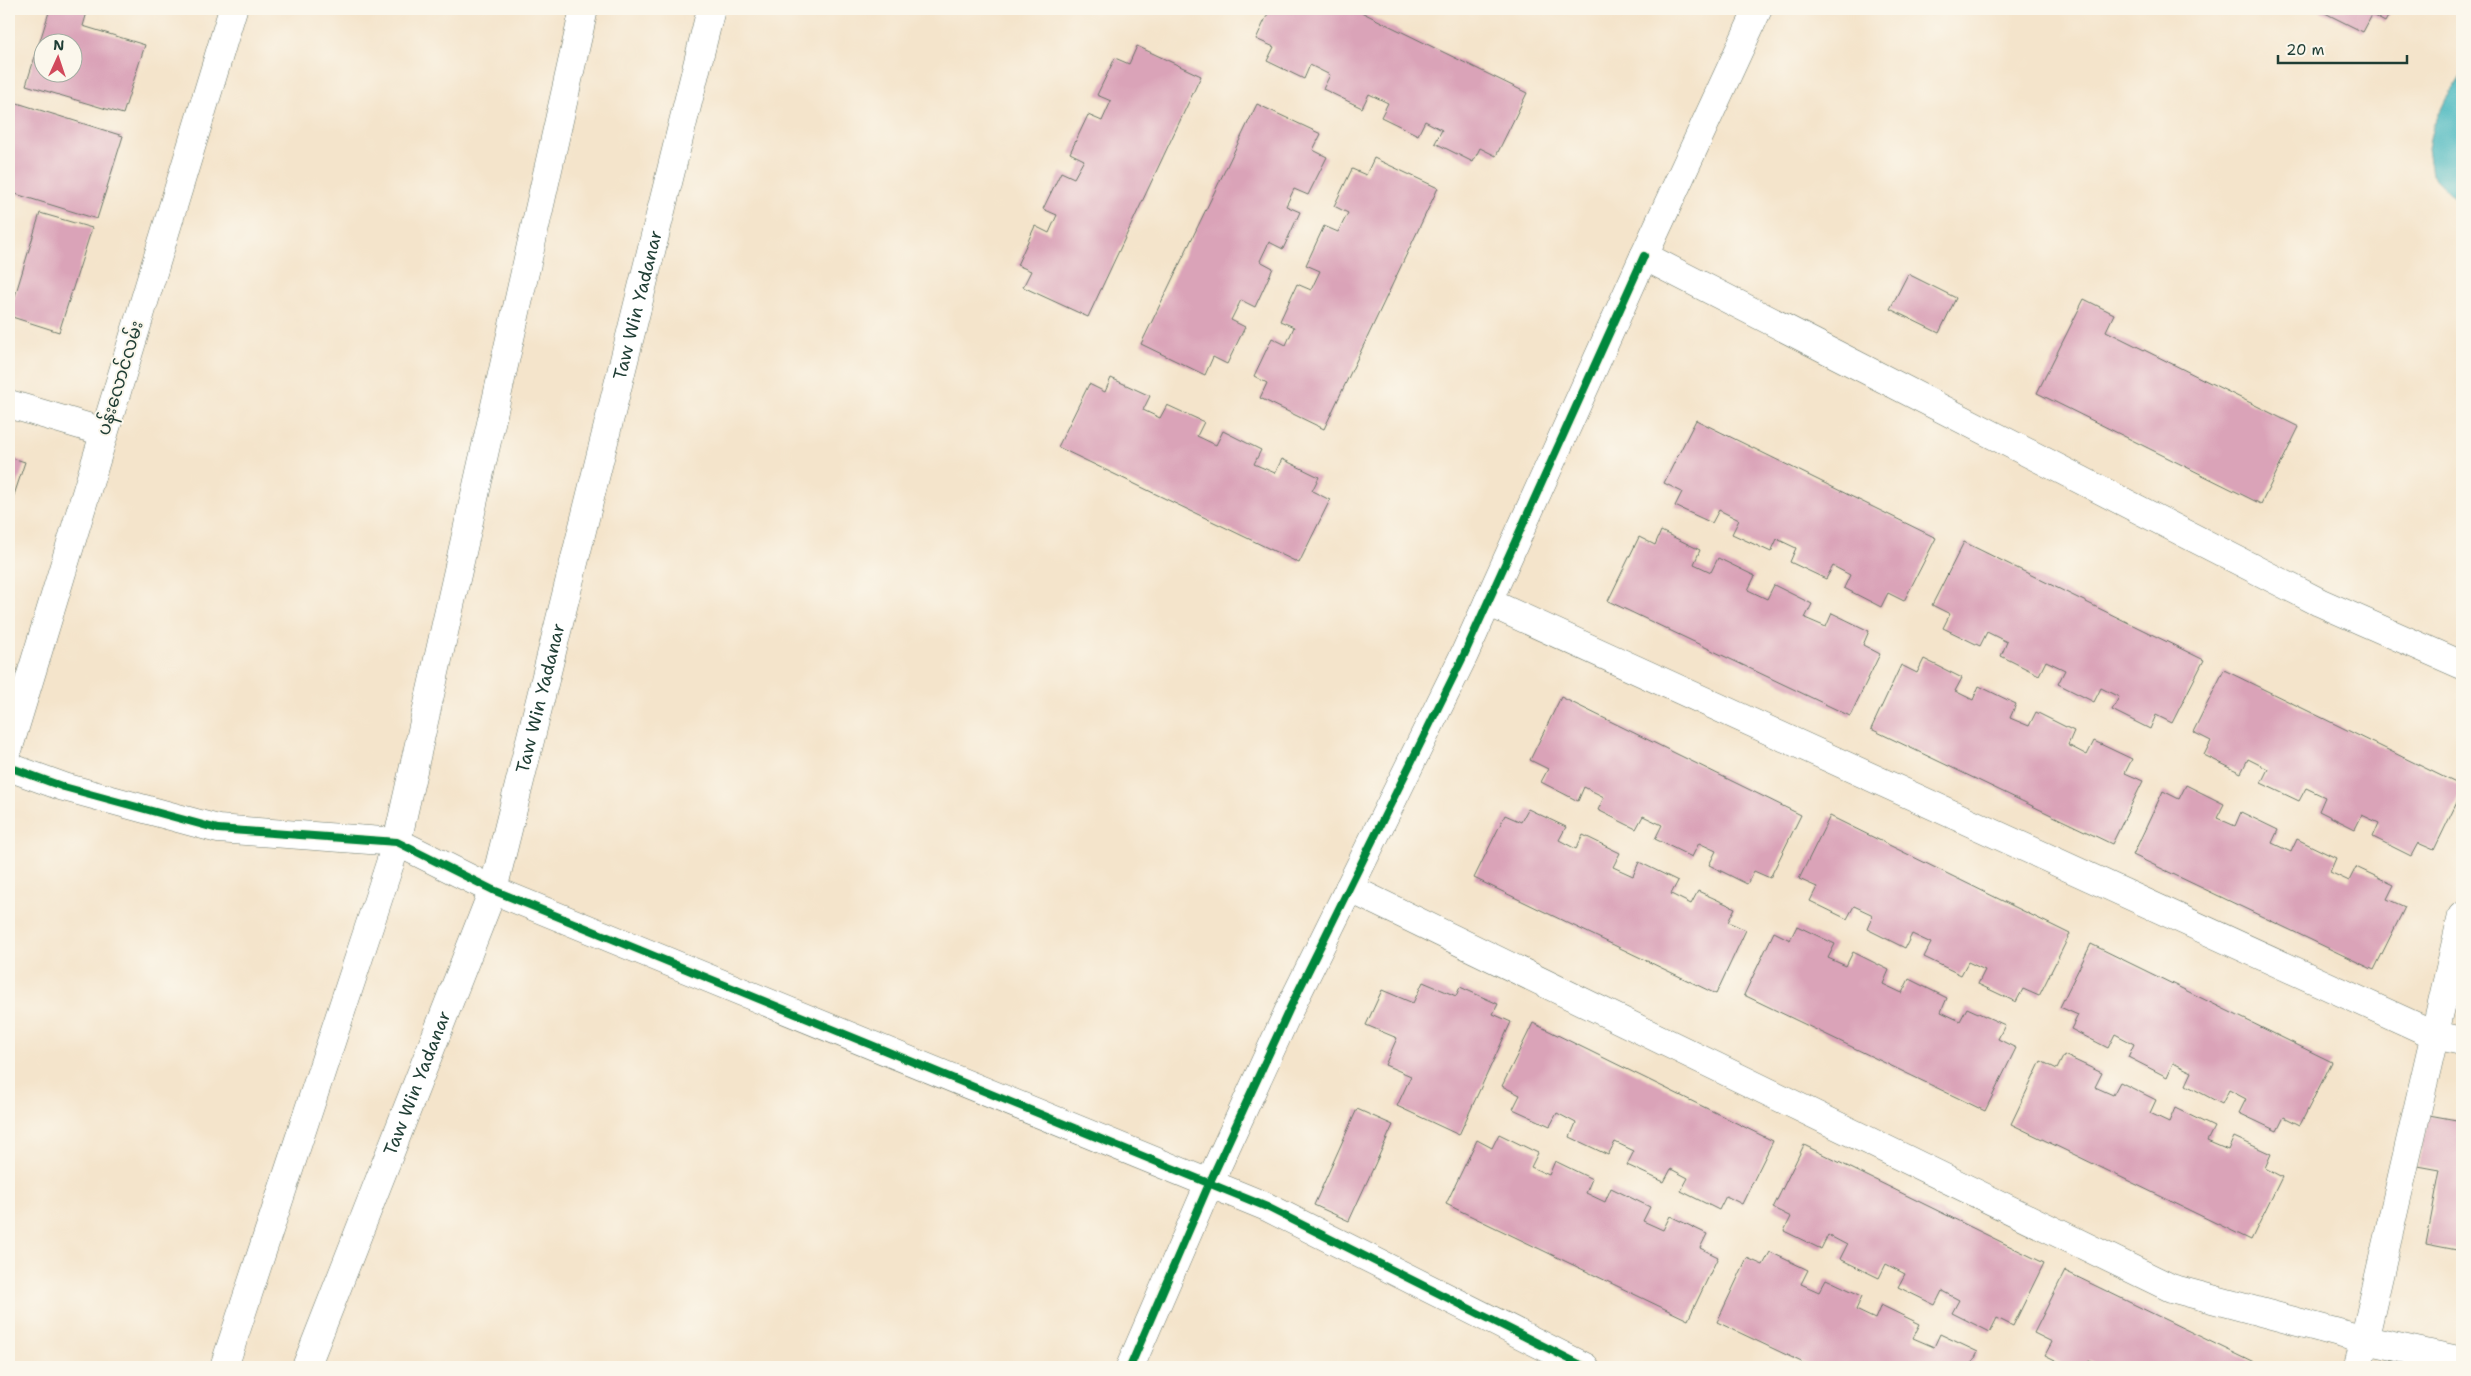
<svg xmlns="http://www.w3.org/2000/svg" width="2471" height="1376" viewBox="0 0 2471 1376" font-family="'Shantell Sans','Noto Sans Myanmar',sans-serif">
<rect width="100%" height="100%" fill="#fbf7ec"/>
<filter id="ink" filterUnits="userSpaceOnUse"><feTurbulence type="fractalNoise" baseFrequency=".02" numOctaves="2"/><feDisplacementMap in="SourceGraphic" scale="10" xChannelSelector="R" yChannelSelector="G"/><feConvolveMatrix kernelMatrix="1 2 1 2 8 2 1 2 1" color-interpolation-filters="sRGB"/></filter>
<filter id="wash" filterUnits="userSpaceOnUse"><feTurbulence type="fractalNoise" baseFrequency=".0096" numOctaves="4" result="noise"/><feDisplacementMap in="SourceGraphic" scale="20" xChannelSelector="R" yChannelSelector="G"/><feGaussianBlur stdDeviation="1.12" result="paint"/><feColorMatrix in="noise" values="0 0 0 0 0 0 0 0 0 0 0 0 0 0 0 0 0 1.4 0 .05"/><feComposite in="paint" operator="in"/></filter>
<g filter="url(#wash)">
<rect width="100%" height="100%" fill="#f4e4cb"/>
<path fill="#48b8bf" stroke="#347a7a" d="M2462 74V199L2454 197 2432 175 2428 148 2433 126 2446 99Z"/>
<g id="blocks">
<g fill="#daa3b8" fill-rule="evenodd">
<path d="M50 9H88L83 26 145 45 123 114 26 85ZM42 42H72V72H42Z"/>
<path d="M1270 9H1355L1527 93 1496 156 1480 148 1473 162 1435 143 1442 130 1425 121 1418 135 1381 117 1388 103 1369 94 1362 108 1323 89 1330 75 1310 65 1304 79 1267 61 1274 47 1256 39Z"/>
<path d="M2317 9H2392L2385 22 2372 15 2363 32Z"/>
<path d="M1137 46 1201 76 1088 317 1023 287 1031 271 1017 265 1035 226 1049 233 1057 215 1043 209 1061 172 1074 178 1084 160 1070 153 1088 115 1102 121 1111 101 1097 95 1115 58 1129 64Z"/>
<path d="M14 102 123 136 97 219 9 192V118Z"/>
<path d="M1257 104 1321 134 1313 150 1327 157 1308 195 1294 189 1286 206 1300 212 1283 249 1269 242 1260 261 1273 268 1255 307 1241 300 1231 320 1245 327 1227 364 1213 357 1205 375 1141 344Z"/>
<path d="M1374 158 1438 188 1324 429 1260 398 1267 383 1254 376 1272 338 1286 345 1294 327 1280 321 1297 284 1311 290 1320 271 1306 265 1324 226 1338 232 1348 213 1334 206 1352 169 1366 175Z"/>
<path d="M40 213 92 228 59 332 9 316Z"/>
<path d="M1908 274 1956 298 1939 333 1890 309Z"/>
<path d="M2084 299 2114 314 2106 331 2299 427 2261 504 2037 393Z"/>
<path d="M1111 378 1150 396 1143 410 1160 418 1167 405 1204 422 1197 436 1216 445 1223 431 1261 450 1254 464 1275 473 1282 459 1319 477 1312 491 1330 500 1299 563 1058 447 1089 384 1105 392Z"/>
<path d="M1696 420 1936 538 1904 601 1888 593 1881 607 1844 588 1850 575 1833 566 1826 579 1790 562 1796 548 1777 539 1771 552 1732 534 1739 520 1719 510 1712 523 1675 506 1682 492 1664 483Z"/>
<path d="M9 457 25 462 9 510Z"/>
<path d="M1661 531 1700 550 1694 564 1711 572 1718 558 1755 576 1748 590 1767 599 1774 585 1812 604 1805 618 1826 627 1832 613 1869 631 1863 645 1880 654 1850 716 1608 601 1639 537 1655 545Z"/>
<path d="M1964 542 2204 660 2172 723 2156 715 2150 729 2112 710 2119 697 2101 688 2094 702 2058 684 2065 670 2046 661 2039 675 2001 656 2007 642 1987 632 1980 646 1943 628 1950 614 1932 605Z"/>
<path d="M1924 659 1962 678 1955 691 1973 700 1979 686 2016 704 2010 718 2029 726 2036 712 2074 731 2068 745 2087 755 2094 741 2132 759 2125 773 2143 781 2112 844 1871 729 1901 665 1917 673Z"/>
<path d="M2224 670 2462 786V792L2434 850 2418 843 2411 856 2373 837 2379 823 2362 815 2355 829 2319 811 2325 797 2306 788 2299 801 2261 783 2268 769 2248 759 2241 773 2204 755 2211 741 2193 732Z"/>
<path d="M1561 697 1801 815 1770 878 1754 871 1747 884 1709 865 1716 851 1699 843 1692 857 1655 839 1662 825 1643 816 1636 829 1598 810 1604 797 1584 787 1578 801 1541 782 1548 769 1530 760Z"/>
<path d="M2186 785 2224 804 2217 818 2235 826 2241 812 2278 830 2272 843 2291 852 2297 839 2336 858 2330 872 2349 881 2356 867 2394 885 2387 899 2405 907 2374 970 2133 855 2163 791 2179 799Z"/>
<path d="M1528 809 1566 827 1559 840 1576 849 1583 835 1620 853 1613 867 1633 876 1639 862 1678 881 1671 894 1691 904 1698 891 1735 908 1728 922 1746 930 1716 994 1474 878 1505 815 1521 822Z"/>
<path d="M1830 816 2070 934 2039 996 2023 989 2016 1002 1978 984 1985 970 1968 962 1961 975 1924 957 1931 943 1912 934 1905 948 1867 929 1873 915 1854 906 1847 919 1810 901 1817 887 1799 879Z"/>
<path d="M1797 926 1835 944 1828 958 1846 966 1853 952 1889 970 1883 984 1902 993 1909 979 1947 998 1941 1012 1960 1021 1967 1008 2005 1025 1998 1039 2016 1048 1985 1111 1744 995 1774 932 1790 940Z"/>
<path d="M2091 944 2332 1062 2300 1125 2284 1117 2277 1131 2239 1113 2246 1099 2229 1090 2222 1104 2186 1085 2192 1072 2173 1063 2167 1077 2128 1057 2134 1044 2115 1034 2108 1048 2071 1029 2078 1015 2060 1007Z"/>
<path d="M1423 982 1456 996 1460 987 1498 1004 1493 1014 1511 1022 1459 1135 1397 1106 1411 1076 1385 1065 1397 1038 1366 1025 1382 990 1413 1003Z"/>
<path d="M1533 1023 1773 1141 1742 1204 1726 1196 1719 1210 1681 1191 1688 1178 1671 1169 1664 1182 1627 1165 1634 1151 1615 1142 1608 1155 1570 1137 1576 1123 1557 1113 1550 1126 1513 1109 1520 1095 1502 1086Z"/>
<path d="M2064 1055 2102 1073 2095 1087 2113 1095 2120 1082 2156 1100 2150 1113 2169 1122 2175 1108 2214 1127 2207 1141 2228 1150 2234 1137 2271 1154 2265 1168 2282 1177 2251 1240 2011 1124 2041 1061 2057 1069Z"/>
<path d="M1357 1109 1393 1125 1349 1221 1314 1205Z"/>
<path d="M2429 1115 2462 1121V1251L2426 1244 2440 1170 2418 1166Z"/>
<path d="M1499 1134 1538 1153 1531 1167 1549 1175 1555 1161 1592 1179 1586 1193 1605 1202 1611 1188 1650 1207 1643 1221 1663 1230 1670 1216 1707 1234 1700 1248 1718 1257 1688 1320 1446 1204 1477 1140 1492 1148Z"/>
<path d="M1804 1145 2044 1263 2013 1326 1997 1318 1990 1332 1952 1313 1959 1300 1942 1291 1935 1305 1898 1287 1905 1274 1886 1264 1879 1278 1840 1259 1847 1245 1828 1235 1821 1249 1784 1231 1791 1217 1773 1208Z"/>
<path d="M1770 1252 1808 1270 1801 1284 1819 1292 1826 1279 1862 1296 1856 1310 1875 1319 1881 1305 1920 1324 1913 1338 1934 1347 1940 1334 1978 1352 1971 1366 1974 1367H1812L1717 1322 1747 1258 1763 1265Z"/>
<path d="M2065 1271 2263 1367H2103L2089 1360 2085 1367H2069L2045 1355 2052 1342 2034 1333Z"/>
<path d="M2390 1361 2412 1367H2389Z"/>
</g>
</g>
</g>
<g filter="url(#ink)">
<use href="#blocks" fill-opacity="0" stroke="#6a7769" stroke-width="1"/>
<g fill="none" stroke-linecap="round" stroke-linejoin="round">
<defs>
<g id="minor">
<path d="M1758 9 1644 256 2319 602 2462 665"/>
<path d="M9 404 104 432"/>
<path d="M1488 602 2435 1035 2462 1041"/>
<path d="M9 747 233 9"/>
<path d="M9 767 64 787 218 829 397 842 493 890 1267 1207 1585 1367"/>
<path d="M1349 888 2171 1288 2365 1340 2462 1361"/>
<path d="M1130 1367 1209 1184 1289 1010 1464 655 1644 256"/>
<path d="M2358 1367 2462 916"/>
</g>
<g id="major">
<path d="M224 1367 397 842 584 9"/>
<path id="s1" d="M306 1367 493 890 711 9"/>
</g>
</defs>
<use href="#minor" stroke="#6a7769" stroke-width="29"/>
<use href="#major" stroke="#6a7769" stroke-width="29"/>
<use href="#minor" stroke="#fff" stroke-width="28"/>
<use href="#major" stroke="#fff" stroke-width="28"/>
<defs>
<g id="cycleway">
<path d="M9 767 64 787 218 829 397 842 493 890 1267 1207 1585 1367"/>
<path d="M1130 1367 1209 1184 1289 1010 1464 655 1644 256"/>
</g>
</defs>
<use href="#cycleway" stroke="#fbf7ec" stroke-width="11"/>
<use href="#cycleway" stroke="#00873e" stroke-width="8"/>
</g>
</g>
<g text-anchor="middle" stroke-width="4" stroke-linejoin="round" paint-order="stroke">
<g font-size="18" fill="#1f3d34" stroke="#fbf7ec">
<text dy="6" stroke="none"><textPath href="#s1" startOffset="1115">Taw Win Yadanar</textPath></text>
<text transform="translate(120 378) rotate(-73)" y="6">ပန်းလောင်လမ်း</text>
<text dy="6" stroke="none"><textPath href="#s1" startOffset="710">Taw Win Yadanar</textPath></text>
<text dy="6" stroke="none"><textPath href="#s1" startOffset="305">Taw Win Yadanar</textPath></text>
</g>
</g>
<rect width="2471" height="1376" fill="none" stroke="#fbf7ec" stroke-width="30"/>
<g transform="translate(58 58) rotate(3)"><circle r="24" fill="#fbf7ec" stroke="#a3ada2"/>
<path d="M0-4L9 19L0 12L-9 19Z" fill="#d1495b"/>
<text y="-8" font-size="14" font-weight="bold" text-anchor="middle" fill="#1f3d34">N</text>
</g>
<path d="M2278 55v8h129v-8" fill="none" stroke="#1f3d34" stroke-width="2.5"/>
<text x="2286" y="55" font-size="15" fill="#1f3d34" stroke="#fbf7ec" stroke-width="4" paint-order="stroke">20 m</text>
</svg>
